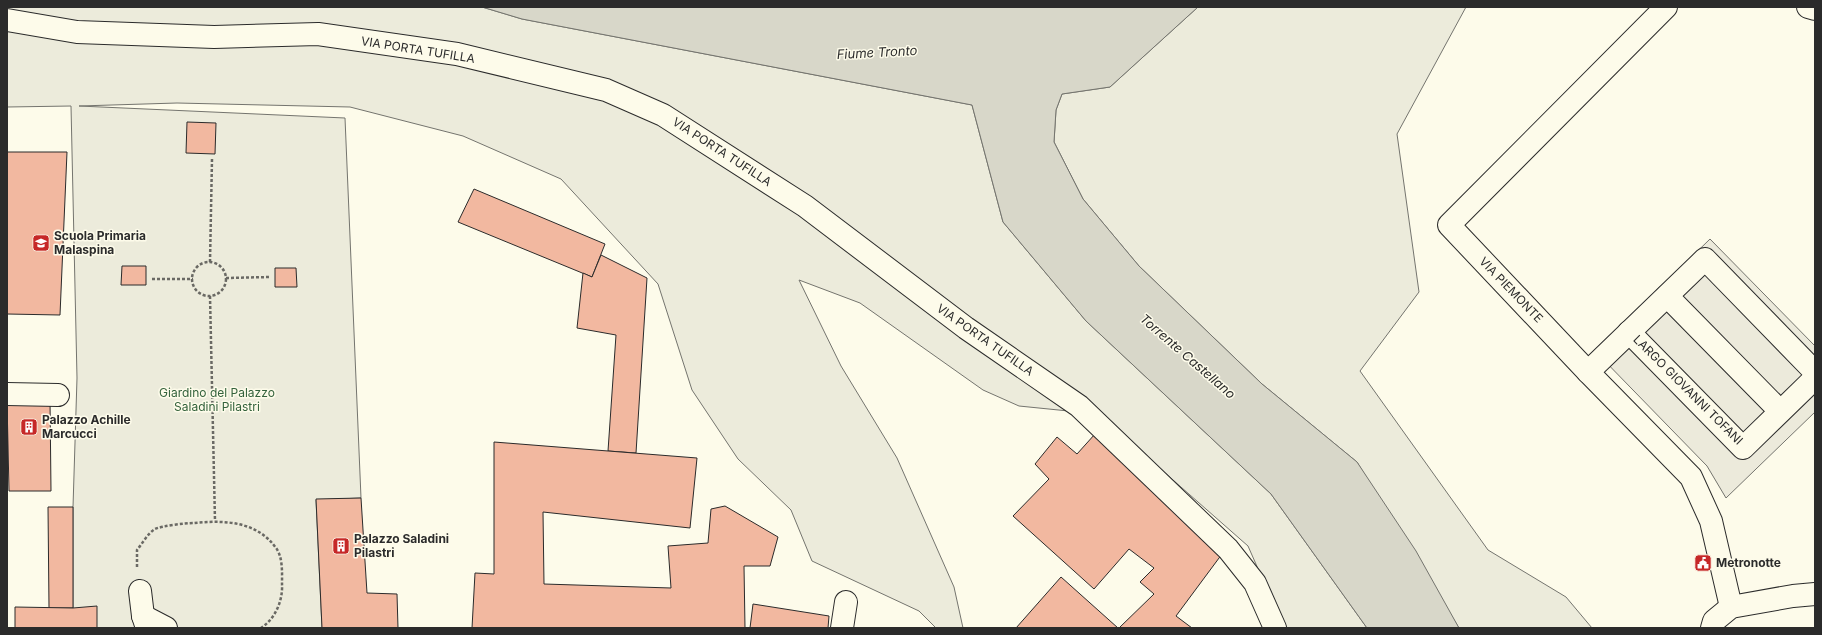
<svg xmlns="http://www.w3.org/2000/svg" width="1822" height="635" viewBox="0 0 1822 635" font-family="Inter,sans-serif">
<rect width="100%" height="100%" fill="#fdfbea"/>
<g fill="#ecebdb" stroke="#74746e">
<path d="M7 7H482L522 19 972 105 1003 222 1086 321 1271 494 1367 628H1284L1248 546 1098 414 1019 406 983 390 860 303 799 280 841 366 897 458 954 587 963 628H936L919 611 812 561 791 510 738 459 692 390 658 284 561 179 463 136 350 107 177 103 79 106 345 118 361 498 316 500 322 628H97L73 608V507L77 378 71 106 7 107Z"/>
<path d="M1198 7H1466L1397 134 1419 292 1360 371 1488 550 1566 597 1592 628H1459L1357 462 1262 384 1139 266 1083 199 1054 142 1056 110 1062 94 1110 87Z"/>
</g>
<path fill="#eceadb" stroke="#74746e" d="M1710 239 1815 346V412L1726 498 1707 466 1595 351Z"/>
<path fill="#d8d7c9" stroke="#74746e" d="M482 7H1198L1110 87 1062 94 1056 110 1054 142 1083 199 1139 266 1262 384 1357 462 1416 551 1459 628H1367L1271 494 1086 321 1003 222 972 105 522 19Z"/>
<g fill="#f2b8a0" stroke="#2b2b2b">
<path d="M187 122 216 123 215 154 186 153Z"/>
<path d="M7 152H67L60 315 7 314Z"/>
<path d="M474 189 605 244 592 277 458 222Z"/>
<path d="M601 255 647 278 636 453 608 451 616 335 577 328 583 273 592 277Z"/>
<path d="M122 266H146V285H121Z"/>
<path d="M275 268H296L297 287H275Z"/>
<path d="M50 400 51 491H9L7 401Z"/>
<path d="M1095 434 1222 554 1176 616 1192 628H1119L1154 594 1140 582 1154 568 1129 549 1094 589 1013 516 1049 479 1035 464 1057 437 1077 454Z"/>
<path d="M494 442 697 458 690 528 543 512 544 584 671 588 668 546 708 543 711 509 725 506 778 537 770 566H744L745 628H472L475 573 494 574Z"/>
<path d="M361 498 367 593 397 594 398 628H322L316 499Z"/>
<path d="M48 507H73V608H49Z"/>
<path d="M1061 577 1118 628H1016Z"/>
<path d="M753 604 829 616 828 628H750Z"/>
<path d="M97 606V628H15V607L73 608Z"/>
</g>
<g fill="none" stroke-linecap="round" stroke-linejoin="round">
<defs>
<g id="minor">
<path d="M1666 7 1449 225 1588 372 1691 477 1711 521 1731 607"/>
<path d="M1808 7 1815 9"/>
<path d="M7 20 77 32 214 37 318 34 457 54 606 90 663 115 805 206 966 328 1079 406 1228 549 1255 583 1275 628"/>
<path d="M1667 296 1780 411"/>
<path d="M1629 332 1743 448 1815 378"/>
<path d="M1588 372 1705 259 1815 372"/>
<path d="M7 394 58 395"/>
<path d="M140 591 143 616 147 628"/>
<path d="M143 616 166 628"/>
<path d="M842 628 846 602"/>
<path d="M1712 628 1714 621 1731 607 1793 596 1815 594"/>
</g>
</defs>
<use href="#minor" stroke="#2b2b2b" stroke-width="24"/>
<g stroke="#6a6964" stroke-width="2.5" stroke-dasharray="3 2" stroke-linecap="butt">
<path d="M210 262 212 159"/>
<circle cx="209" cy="279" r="17"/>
<path d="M226 278 270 277"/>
<path d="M152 279H193"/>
<path d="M210 296 215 521"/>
<path d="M137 567V550C142 544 148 533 155 529 161 526 186 523 194 523 224 520 257 521 276 548 283 557 282 573 282 584 283 601 275 619 261 628"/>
</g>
<use href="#minor" stroke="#fdfbea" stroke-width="22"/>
</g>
<defs>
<symbol id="school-square" viewBox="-11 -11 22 22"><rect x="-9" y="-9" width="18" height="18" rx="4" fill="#c62828" stroke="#fdfbea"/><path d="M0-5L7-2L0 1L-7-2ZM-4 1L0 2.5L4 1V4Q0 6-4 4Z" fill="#fff"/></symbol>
<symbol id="building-square" viewBox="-11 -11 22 22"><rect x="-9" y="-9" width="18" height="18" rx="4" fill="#c62828" stroke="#fdfbea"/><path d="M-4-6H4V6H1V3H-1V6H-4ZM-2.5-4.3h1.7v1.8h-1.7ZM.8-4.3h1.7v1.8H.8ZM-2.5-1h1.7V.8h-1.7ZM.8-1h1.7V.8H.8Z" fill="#fff"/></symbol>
<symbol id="civic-square" viewBox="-11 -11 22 22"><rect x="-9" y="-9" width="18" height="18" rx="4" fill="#c62828" stroke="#fdfbea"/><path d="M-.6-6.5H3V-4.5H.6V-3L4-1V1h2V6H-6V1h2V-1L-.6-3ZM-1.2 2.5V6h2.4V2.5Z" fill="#fff"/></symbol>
</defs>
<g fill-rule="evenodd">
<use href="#school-square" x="31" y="233" width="20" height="20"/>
<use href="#building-square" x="19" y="417" width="20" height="20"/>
<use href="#building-square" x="331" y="536" width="20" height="20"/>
<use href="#civic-square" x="1693" y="553" width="20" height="20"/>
</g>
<g text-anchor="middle" stroke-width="3" stroke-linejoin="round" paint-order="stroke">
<g font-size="12" fill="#2b2b2b" stroke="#fdfbea">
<text transform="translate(418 50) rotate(9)" y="4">VIA PORTA TUFILLA</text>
<text transform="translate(722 152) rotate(33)" y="4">VIA PORTA TUFILLA</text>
<text transform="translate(1511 290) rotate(46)" y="4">VIA PIEMONTE</text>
<text transform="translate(985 340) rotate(35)" y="4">VIA PORTA TUFILLA</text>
<text transform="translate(1688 390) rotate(45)" y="4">LARGO GIOVANNI TOFANI</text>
</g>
<g font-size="12" font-weight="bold" fill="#2b2b2b" stroke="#fdfbea" text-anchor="start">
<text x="54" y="240">Scuola Primaria<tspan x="54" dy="14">Malaspina</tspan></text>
<text x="42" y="424">Palazzo Achille<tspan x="42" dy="14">Marcucci</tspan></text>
<text x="354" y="543">Palazzo Saladini<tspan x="354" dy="14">Pilastri</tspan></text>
<text x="1716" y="567">Metronotte</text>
</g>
<g font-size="12" fill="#34623c" stroke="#fdfbea">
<text x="217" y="397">Giardino del Palazzo<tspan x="217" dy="14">Saladini Pilastri</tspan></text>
</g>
<g font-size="13" font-style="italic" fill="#2b2b2b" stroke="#fdfbea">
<text transform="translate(877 52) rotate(-3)" y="5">Fiume Tronto</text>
<text transform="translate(1188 356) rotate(41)" y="5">Torrente Castellano</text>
</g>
</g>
<rect width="1822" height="635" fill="none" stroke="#2b2b2b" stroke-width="16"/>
</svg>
